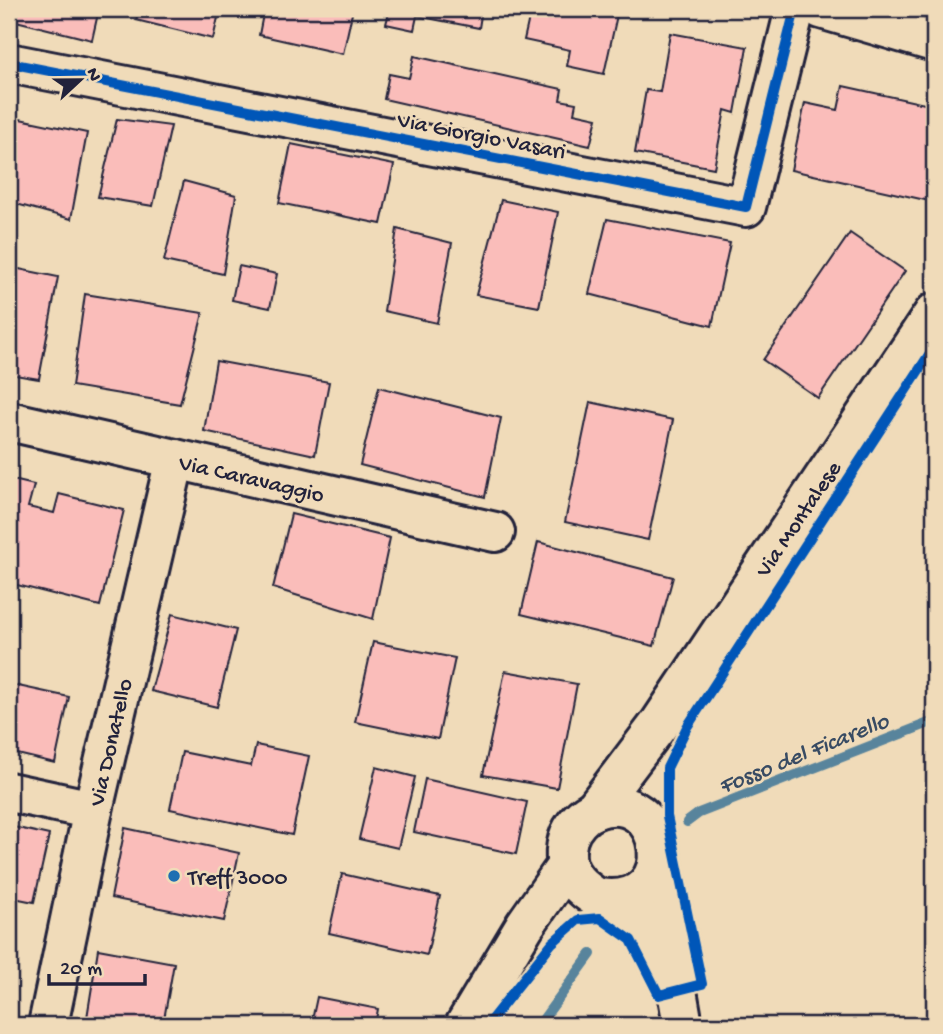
<svg xmlns="http://www.w3.org/2000/svg" width="943" height="1034" viewBox="0 0 943 1034" font-family="'Gochi Hand',sans-serif">
<rect width="100%" height="100%" fill="#f0dbb9"/>
<filter id="ink" filterUnits="userSpaceOnUse"><feTurbulence type="fractalNoise" baseFrequency=".0143" numOctaves="2"/><feDisplacementMap in="SourceGraphic" scale="14" xChannelSelector="R" yChannelSelector="G"/><feConvolveMatrix kernelMatrix="1 2 1 2 8 2 1 2 1" color-interpolation-filters="sRGB"/></filter>
<g filter="url(#ink)">
<g fill="none" stroke-linecap="round" stroke-linejoin="round">
<g stroke="#58849c" stroke-width="10">
<path d="M687 822 699 813 934 721"/>
<path d="M539 1025 591 954"/>
</g>
</g>
<g fill="#fabdba" stroke="#22223b" stroke-width="2">
<path d="M19 9H99L92 40 16 21Z"/>
<path d="M139 9H220L213 39 136 20Z"/>
<path d="M264 9H353L343 54 259 35Z"/>
<path d="M390 9H482L479 28 417 16 414 30 386 24Z"/>
<path d="M531 9H588L617 15 604 74 567 66 570 50 524 40Z"/>
<path d="M670 33 747 47 735 113 725 110 714 168 635 153 646 90 660 92Z"/>
<path d="M414 56 562 89 560 100 576 103 574 113 597 118 590 146 384 99 389 74 409 78Z"/>
<path d="M843 86 934 106V202L791 170 805 103 838 110Z"/>
<path d="M15 118 87 133 71 219 9 202V145Z"/>
<path d="M117 119 171 126 153 206 98 197Z"/>
<path d="M291 144 394 165 381 224 279 203Z"/>
<path d="M184 181 236 195 223 274 164 261Z"/>
<path d="M501 200 558 212 539 307 476 295Z"/>
<path d="M607 219 730 243 712 326 589 294Z"/>
<path d="M397 229 452 243 437 323 384 311Z"/>
<path d="M850 233 905 271 818 398 763 360Z"/>
<path d="M239 266 277 274 270 308 232 300Z"/>
<path d="M9 267 58 277 39 379 9 374Z"/>
<path d="M85 294 203 313 180 404 72 386Z"/>
<path d="M216 361 329 382 315 455 204 431Z"/>
<path d="M379 387 501 418 485 497 360 465Z"/>
<path d="M590 402 673 420 648 540 565 522Z"/>
<path d="M9 479 34 485 28 507 54 513 59 494 124 510 100 606 9 583Z"/>
<path d="M291 514 390 538 373 619 273 588Z"/>
<path d="M538 542 673 577 654 646 521 614Z"/>
<path d="M172 614 236 630 217 707 151 691Z"/>
<path d="M373 642 455 658 438 739 355 722Z"/>
<path d="M505 671 577 684 557 788 483 775Z"/>
<path d="M9 684 69 697 55 763 9 752Z"/>
<path d="M256 745 309 756 292 835 170 809 182 752 251 766Z"/>
<path d="M376 767 415 777 398 848 359 839Z"/>
<path d="M425 779 527 802 516 854 414 832Z"/>
<path d="M9 826 49 835 34 902 9 897Z"/>
<path d="M125 828 239 853 224 921 111 898Z"/>
<path d="M342 874 440 896 427 955 329 933Z"/>
<path d="M98 949 174 963 163 1025 86 1024Z"/>
<path d="M317 997 378 1009 375 1025H311Z"/>
</g>
<g fill="none" stroke-linecap="round" stroke-linejoin="round">
<defs>
<g id="minor">
<path d="M821 9 934 42"/>
<path d="M9 63 746 207 795 9"/>
<path d="M9 421 495 532"/>
<path d="M9 792 93 810"/>
<path d="M594 810 660 723 934 313"/>
<path d="M656 870 683 1025"/>
<path d="M599 898C687 911 668 784 596 809 583 814 572 826 568 839 553 891 617 902 643 931 657 946 666 974 676 993"/>
<path d="M48 1025 93 810 175 459"/>
<path d="M465 1025 525 925 567 865"/>
</g>
</defs>
<use href="#minor" stroke="#22223b" stroke-width="44"/>
<use href="#minor" stroke="#f0dbb9" stroke-width="38"/>
<defs>
<g id="cycleway">
<path d="M9 63 746 207 795 9"/>
<path d="M487 1025 552 943 578 920 600 918 631 940 659 995 702 984 667 816V768L687 727 934 347"/>
</g>
</defs>
<use href="#cycleway" stroke="#f0dbb9" stroke-width="15"/>
<use href="#cycleway" stroke="#0057b8" stroke-width="10"/>
</g>
</g>
<circle fill="#1f6fb2" stroke="#f0dbb9" stroke-width="2.5" cx="174" cy="876" r="7"/>
<g text-anchor="middle" stroke-width="5" stroke-linejoin="round" paint-order="stroke">
<g font-size="23" fill="#22223b" stroke="#f0dbb9">
<text transform="translate(482 134) rotate(11)" y="8">Via Giorgio Vasari</text>
<text transform="translate(252 477) rotate(13)" y="8">Via Caravaggio</text>
<text transform="translate(797 518) rotate(-56)" y="8">Via Montalese</text>
<text transform="translate(109 742) rotate(-77)" y="8">Via Donatello</text>
</g>
<g font-size="23" fill="#22223b" stroke="#f0dbb9" text-anchor="start">
<text x="188" y="884">Treff 3000</text>
</g>
<g font-size="24" font-style="italic" fill="#384b63" stroke="#f0dbb9">
<text transform="translate(803 752) rotate(-22)" y="8">Fosso del Ficarello</text>
</g>
</g>
<rect width="943" height="1034" fill="none" stroke="#f0dbb9" stroke-width="35"/>
<rect x="18" y="18" width="908" height="999" fill="none" stroke="#22223b" stroke-width="2.5" filter="url(#ink)"/>
<g transform="translate(80 80) rotate(68)" stroke="#f0dbb9" stroke-width="5" paint-order="stroke">
<path d="M0-5L12 26L0 18L-12 26Z" fill="#22223b"/>
<text y="-10" font-size="19" font-weight="bold" text-anchor="middle" fill="#22223b">N</text>
</g>
<path d="M49 974v10h96v-10" fill="none" stroke="#22223b" stroke-width="3.5"/>
<text x="60" y="974" font-size="21" fill="#22223b" stroke="#f0dbb9" stroke-width="5" paint-order="stroke">20 m</text>
</svg>
